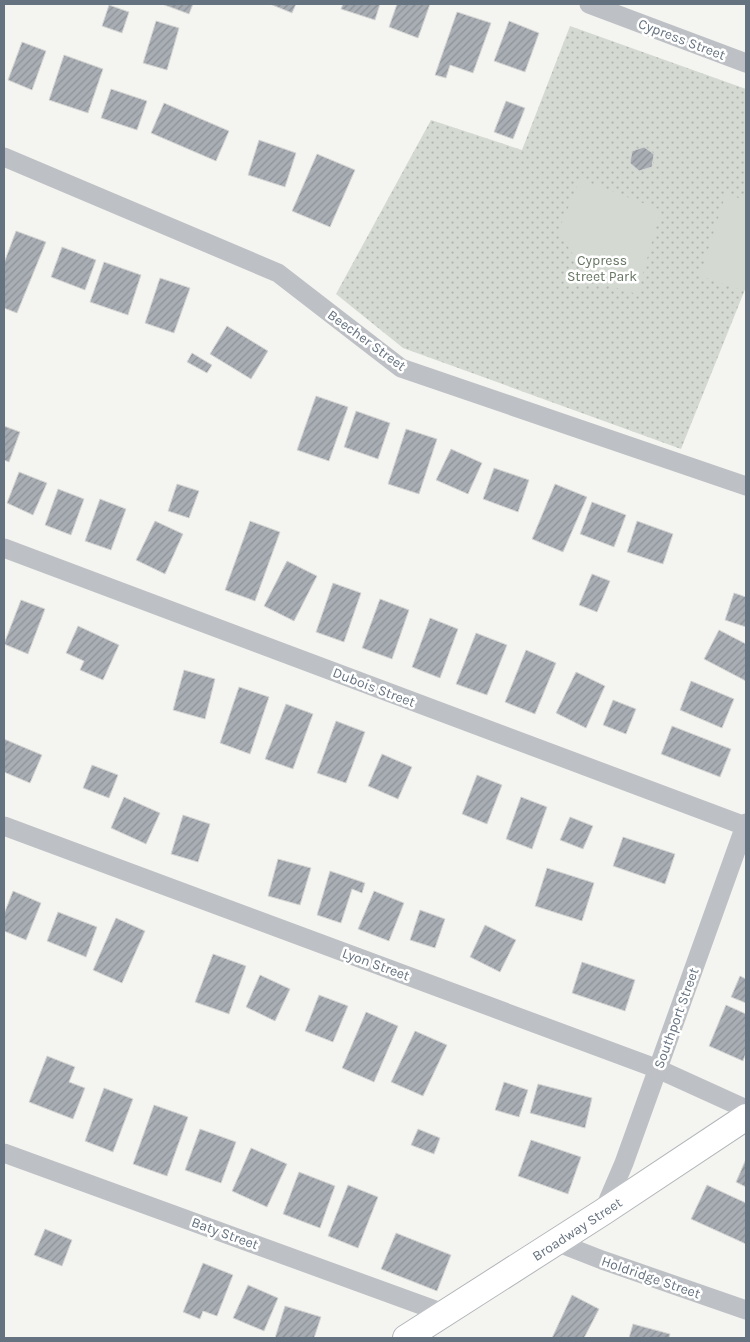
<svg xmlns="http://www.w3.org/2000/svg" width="750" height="1342" viewBox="0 0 750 1342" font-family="Karla,sans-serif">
<defs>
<pattern id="grass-dots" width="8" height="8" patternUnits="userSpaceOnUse" patternTransform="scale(1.25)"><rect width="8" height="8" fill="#d4dad2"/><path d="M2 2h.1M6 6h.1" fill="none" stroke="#b0b5b0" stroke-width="1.8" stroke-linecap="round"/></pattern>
<pattern id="building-hatch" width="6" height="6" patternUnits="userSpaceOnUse" patternTransform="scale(1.25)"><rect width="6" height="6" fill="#a8aeb4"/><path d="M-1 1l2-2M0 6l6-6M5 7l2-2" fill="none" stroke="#8c9298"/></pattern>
</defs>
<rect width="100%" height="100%" fill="#f4f4f0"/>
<path fill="url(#grass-dots)" d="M570 26 746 89V287L681 449 403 348 336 294 431 120 522 150Z"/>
<g fill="#d4dad2">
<path d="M580 179 661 210 637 294 590 280 558 232Z"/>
<path d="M726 193 746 201V286L744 291 700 276Z"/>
</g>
<g fill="url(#building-hatch)" stroke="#d5d5d3">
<path d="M162 4H193L189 14Z"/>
<path d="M270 4H296L292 13Z"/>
<path d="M343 4H380L375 20 341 9Z"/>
<path d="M397 4H430L418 38 389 27Z"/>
<path d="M109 5 129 12 122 33 102 26Z"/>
<path d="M457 12 491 23 473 73 450 65 446 78 435 75Z"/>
<path d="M156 21 179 28 167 70 143 63Z"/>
<path d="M509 21 539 33 525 72 494 61Z"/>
<path d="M22 42 46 51 32 90 8 80Z"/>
<path d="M64 55 103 69 88 113 49 100Z"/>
<path d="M111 89 147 101 137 130 101 118Z"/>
<path d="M506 101 525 108 513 139 494 132Z"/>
<path d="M164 103 229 131 216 161 151 133Z"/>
<path d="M259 140 296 153 285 187 248 175Z"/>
<path d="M644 147 654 154 652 167 639 171 630 163 632 151Z"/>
<path d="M317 154 355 170 330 227 292 211Z"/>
<path d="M16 231 46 242 17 313 4 308V263Z"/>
<path d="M62 247 96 260 85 290 51 277Z"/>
<path d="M104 262 141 275 128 315 90 302Z"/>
<path d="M160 278 190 288 174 333 145 323Z"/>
<path d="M227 326 268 351 251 379 210 354Z"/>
<path d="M192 353 212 365 207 373 187 362Z"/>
<path d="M316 396 348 407 329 461 297 450Z"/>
<path d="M356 411 390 423 378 459 344 447Z"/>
<path d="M4 426 20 432 9 462 4 460Z"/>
<path d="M406 429 437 439 419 494 388 484Z"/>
<path d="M451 449 482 463 468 494 436 480Z"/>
<path d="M494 468 529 480 518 512 483 499Z"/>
<path d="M19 472 47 483 33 515 7 503Z"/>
<path d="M177 484 199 491 189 518 168 511Z"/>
<path d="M555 484 587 497 563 552 532 539Z"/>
<path d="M58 489 84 499 71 535 45 525Z"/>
<path d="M100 499 126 509 111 550 85 541Z"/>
<path d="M592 502 626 515 614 547 580 534Z"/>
<path d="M155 521 183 534 165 574 136 560Z"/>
<path d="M250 521 280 532 255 601 225 590Z"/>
<path d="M637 521 673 534 663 564 627 552Z"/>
<path d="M287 561 317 576 294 621 264 606Z"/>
<path d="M592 574 610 581 597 612 579 605Z"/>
<path d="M333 583 361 593 344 642 316 632Z"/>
<path d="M734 593 746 597V627L725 620Z"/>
<path d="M380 599 409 610 392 659 362 648Z"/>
<path d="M21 600 45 609 28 654 4 644Z"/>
<path d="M430 618 458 629 440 678 412 667Z"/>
<path d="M78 626 119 645 103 680 80 670 84 661 66 653Z"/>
<path d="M719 630 746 644V681L704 659Z"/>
<path d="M476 633 507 645 487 695 456 684Z"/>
<path d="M526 650 556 663 535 714 505 702Z"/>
<path d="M184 670 215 679 205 719 173 710Z"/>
<path d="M576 672 605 686 586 728 556 713Z"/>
<path d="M691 681 734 699 722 728 680 710Z"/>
<path d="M239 687 269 697 250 754 220 743Z"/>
<path d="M613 700 636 709 626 734 603 725Z"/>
<path d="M286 704 313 714 293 769 265 759Z"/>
<path d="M336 721 365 732 346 783 317 773Z"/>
<path d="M672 726 731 749 720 777 661 754Z"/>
<path d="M4 739 42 755 30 783 4 772Z"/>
<path d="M382 754 412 767 398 799 368 786Z"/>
<path d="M92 765 118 775 109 798 83 788Z"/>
<path d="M477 775 502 785 487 824 462 814Z"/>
<path d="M124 797 160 813 146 844 111 828Z"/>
<path d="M521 797 547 807 532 849 506 839Z"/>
<path d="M183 815 210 824 198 862 171 854Z"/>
<path d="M570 817 593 826 583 849 560 840Z"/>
<path d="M623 837 675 854 665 884 613 866Z"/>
<path d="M278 859 311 868 300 905 268 896Z"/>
<path d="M547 868 594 883 582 921 535 906Z"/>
<path d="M330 871 365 883 362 893 352 889 341 923 317 915Z"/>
<path d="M13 891 41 903 26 940 4 931V914Z"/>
<path d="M374 891 404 903 389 941 358 929Z"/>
<path d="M420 910 445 919 435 948 410 940Z"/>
<path d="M58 912 97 927 86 957 47 941Z"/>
<path d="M116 918 145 931 122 983 93 970Z"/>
<path d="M485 925 516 940 500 972 470 957Z"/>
<path d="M213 954 246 966 229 1014 195 1002Z"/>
<path d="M582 962 635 980 625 1011 572 993Z"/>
<path d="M260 975 290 989 275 1021 246 1007Z"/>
<path d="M740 976 746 979V1003L731 997Z"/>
<path d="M319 995 348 1006 333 1042 305 1031Z"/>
<path d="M726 1005 746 1014V1053L743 1061 709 1046Z"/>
<path d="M366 1012 398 1026 374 1082 342 1068Z"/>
<path d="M415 1031 447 1045 423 1096 391 1082Z"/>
<path d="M47 1056 75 1067 69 1082 85 1088 73 1119 29 1102Z"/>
<path d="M504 1082 528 1090 519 1117 495 1110Z"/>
<path d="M538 1084 592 1098 585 1128 530 1113Z"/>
<path d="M104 1088 133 1099 113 1152 85 1141Z"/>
<path d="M154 1105 188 1117 167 1176 133 1164Z"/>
<path d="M200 1129 236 1142 221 1183 185 1170Z"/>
<path d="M418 1129 440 1138 434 1154 411 1145Z"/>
<path d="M531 1140 581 1157 568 1194 518 1176Z"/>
<path d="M251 1148 287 1164 267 1207 232 1191Z"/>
<path d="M746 1159V1187L736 1182Z"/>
<path d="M299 1172 335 1186 320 1228 283 1214Z"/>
<path d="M348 1185 378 1197 358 1248 328 1236Z"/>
<path d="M707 1185 746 1203V1244L691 1219Z"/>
<path d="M45 1229 72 1240 62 1266 34 1255Z"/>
<path d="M396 1233 451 1255 437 1291 381 1269Z"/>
<path d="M203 1263 233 1275 217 1316 203 1311 200 1319 183 1312Z"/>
<path d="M248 1285 278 1298 264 1331 233 1318Z"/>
<path d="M572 1295 599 1309 584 1338H552Z"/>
<path d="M285 1306 321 1317 314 1338H275Z"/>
<path d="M633 1324 670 1334 669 1338H629Z"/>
</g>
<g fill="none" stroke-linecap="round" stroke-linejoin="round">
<defs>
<path id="secondary" d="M406 1338 603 1212 746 1117"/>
</defs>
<use href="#secondary" stroke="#b2b6ba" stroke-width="28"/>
<g stroke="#bdc0c4" stroke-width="19">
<path d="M589 4 746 63"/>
<path d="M4 157 278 273 401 368 746 486"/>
<path d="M4 548 745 826"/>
<path d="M4 826 658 1069 746 1109"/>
<path d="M4 1153 446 1314"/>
<path d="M603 1212 624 1163 746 823"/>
<path d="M556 1242 602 1260 746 1310"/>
</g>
<use href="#secondary" stroke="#fff" stroke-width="26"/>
</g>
<g text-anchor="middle" stroke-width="5" stroke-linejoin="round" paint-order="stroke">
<g font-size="14" fill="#65727f" stroke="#fff">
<text transform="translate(682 39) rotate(21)" y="5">Cypress Street</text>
<text transform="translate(367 340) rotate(36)" y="5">Beecher Street</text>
<text transform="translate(374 687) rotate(21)" y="5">Dubois Street</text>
<text transform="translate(376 964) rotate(20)" y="5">Lyon Street</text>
<text transform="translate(676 1018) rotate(-70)" y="5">Southport Street</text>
<text transform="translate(577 1229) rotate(-33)" y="5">Broadway Street</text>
<text transform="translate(225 1233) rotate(20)" y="5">Baty Street</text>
<text transform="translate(651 1277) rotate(19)" y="5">Holdridge Street</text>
</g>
<g font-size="14" fill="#667663" stroke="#fff">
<text x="602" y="265">Cypress<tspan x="602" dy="16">Street Park</tspan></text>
</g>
</g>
<rect width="750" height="1342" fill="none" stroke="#65727f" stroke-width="10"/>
</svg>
